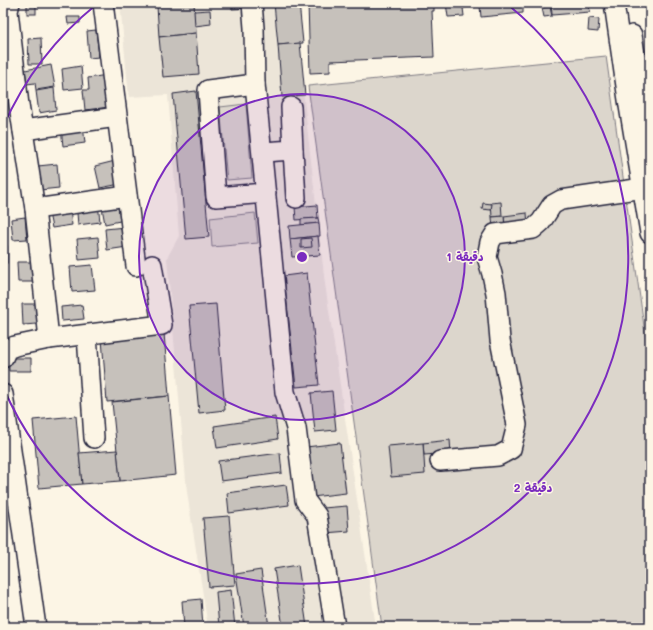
<svg xmlns="http://www.w3.org/2000/svg" width="653" height="630" viewBox="0 0 653 630" font-family="Mali,'Playpen Sans Arabic',sans-serif">
<rect width="100%" height="100%" fill="#fcf5e5"/>
<filter id="ink" filterUnits="userSpaceOnUse"><feTurbulence type="fractalNoise" baseFrequency=".025" numOctaves="2"/><feDisplacementMap in="SourceGraphic" scale="8" xChannelSelector="R" yChannelSelector="G"/><feConvolveMatrix kernelMatrix="1 2 1 2 8 2 1 2 1" color-interpolation-filters="sRGB"/></filter>
<g filter="url(#ink)">
<path fill="#ece5d8" d="M120 3H293L304 100 325 284 376 627H208L187 492 167 258 179 236 168 95 129 97Z"/>
<g fill="#dcd6cc" stroke="#7f7c84">
<path d="M606 56 650 369V627H382L308 86Z"/>
<path d="M246 104 252 178 227 180 220 107Z"/>
<path d="M255 213 258 243 212 247 210 218Z"/>
</g>
<g fill="#c6c1bb" stroke="#22223b">
<rect x="27" y="3" width="9" height="11"/>
<path d="M157 3H187L158 6Z"/>
<path d="M187 3H194L196 33 159 37 157 6Z"/>
<path d="M231 3H251V8L232 9Z"/>
<path d="M274 3H299L303 43 278 45Z"/>
<path d="M308 3H434V11H432L434 57 330 61V72L310 73Z"/>
<path d="M446 3H523V13L481 17 480 6 463 8 464 16 448 17Z"/>
<path d="M551 3H589L590 12 552 15Z"/>
<path d="M550 7 552 16 544 17 542 8Z"/>
<path d="M210 10 211 24 195 26 194 11Z"/>
<path d="M67 17H80V23L68 24Z"/>
<path d="M589 18 599 19 598 32 588 31Z"/>
<path d="M96 30 99 57 89 58 87 31Z"/>
<path d="M196 33 199 74 163 77 159 37Z"/>
<path d="M41 38 42 64H29L28 39Z"/>
<path d="M300 43 305 95 282 97 278 45Z"/>
<path d="M51 65 55 87 36 90 35 83 27 84 25 70Z"/>
<path d="M81 66 83 88 64 90 62 69Z"/>
<path d="M107 75 110 107 85 110 83 90H89L88 78Z"/>
<path d="M54 88 56 110 39 113 36 91Z"/>
<path d="M196 91 209 237 186 239 173 94Z"/>
<path d="M83 125 85 143 63 146 61 128Z"/>
<path d="M115 161 120 184 100 188 95 166Z"/>
<path d="M57 164 59 188 40 190 38 166Z"/>
<path d="M121 198 125 220 105 224 101 202Z"/>
<path d="M501 202 502 216 492 217 491 203Z"/>
<path d="M98 203 100 222 78 225 77 213H72V206Z"/>
<path d="M483 203 492 204 491 210 482 209Z"/>
<path d="M317 205 318 218 296 220 295 207Z"/>
<path d="M70 210 72 225 52 228 49 213Z"/>
<path d="M527 213 528 226 505 228 504 216Z"/>
<path d="M504 216 505 228 493 229 492 217Z"/>
<path d="M25 217 27 239 13 240 11 219Z"/>
<path d="M318 218 319 223 301 225V219Z"/>
<path d="M319 223 320 236 290 239 289 226Z"/>
<path d="M125 227 127 247 107 250 105 229Z"/>
<path d="M318 236 320 255 292 257 290 239Z"/>
<path d="M98 237 100 258 79 260 77 239Z"/>
<path d="M311 238 312 247 301 248V239Z"/>
<rect x="3" y="246" width="4" height="17"/>
<path d="M17 262H31V268H40V282H18Z"/>
<path d="M92 265 95 290 72 292 70 267Z"/>
<path d="M307 273 319 385 296 387 284 276Z"/>
<path d="M22 304H36L37 324 23 325Z"/>
<path d="M216 304 225 410 199 413 189 306Z"/>
<path d="M82 305 84 319 62 321 61 307Z"/>
<path d="M164 333 169 396 107 402 102 339Z"/>
<path d="M8 358H31V371H9Z"/>
<path d="M332 391 336 430 315 432 311 393Z"/>
<path d="M169 396 176 475 120 481 112 402Z"/>
<path d="M76 416 82 484 39 488 33 420Z"/>
<path d="M275 417 278 439 217 448 214 426Z"/>
<path d="M450 440 451 453 424 455 423 443Z"/>
<path d="M340 443 346 493 312 497 306 447Z"/>
<path d="M423 443 425 474 391 477 388 446Z"/>
<path d="M117 450 120 481 82 484 79 453Z"/>
<path d="M280 453 282 473 221 481 218 461Z"/>
<path d="M286 485 289 505 229 513 227 493Z"/>
<path d="M347 506 349 531 325 533 323 508Z"/>
<path d="M229 516 235 585 209 587 203 518Z"/>
<path d="M298 565 307 627H283L274 569Z"/>
<path d="M261 570 269 627H244L236 574Z"/>
<path d="M231 590 235 627H219L216 592Z"/>
<path d="M201 599 203 627H184L182 601Z"/>
</g>
<g fill="none" stroke-linecap="round" stroke-linejoin="round">
<defs>
<g id="minor">
<path d="M10 3 8 11 9 20 19 105 35 209 49 339"/>
<path d="M103 3 136 266"/>
<path d="M252 3 254 28 255 84"/>
<path d="M614 3 628 100 650 233"/>
<path d="M632 35 650 148"/>
<path d="M23 130 117 117"/>
<path d="M293 150 296 198"/>
<path d="M263 152 293 150 291 107"/>
<path d="M266 193 216 197 208 90 255 84 285 392 296 428 305 500 317 516 335 627"/>
<path d="M35 209 127 196"/>
<path d="M87 335 94 438"/>
<path d="M3 358 7 349 15 346 49 339 162 325 152 265"/>
<path d="M3 394 36 627"/>
<path d="M440 461 498 456 511 449 517 425 500 340 496 293 492 274 487 257 490 242 495 234 533 229 541 222 552 205 561 200 643 188"/>
</g>
</defs>
<use href="#minor" stroke="#22223b" stroke-width="22"/>
<use href="#minor" stroke="#fcf5e5" stroke-width="19"/>
</g>
</g>
<circle cx="302" cy="257" r="163" fill="#7b2cbf" fill-opacity=".12"/>
<g fill="none" stroke="#7b2cbf" stroke-width="2">
<circle cx="302" cy="257" r="163"/>
<path d="M3 127A326 326 0 0 1 97 4M507 4A326 326 0 1 1 3 387"/>
</g>
<circle cx="302" cy="257" r="6" fill="#7b2cbf" stroke="#fcf5e5" stroke-width="2"/>
<g font-size="12" text-anchor="middle" font-weight="bold" fill="#7b2cbf" stroke="#fcf5e5" stroke-width="3" stroke-linejoin="round" paint-order="stroke">
<text x="465" y="261">1 دقيقة</text>
<text x="533" y="492">2 دقيقة</text>
</g>
<rect width="653" height="630" fill="none" stroke="#fcf5e5" stroke-width="16"/>
<rect x="8" y="8" width="637" height="614" fill="none" stroke="#22223b" stroke-width="1.5" filter="url(#ink)"/>
</svg>
